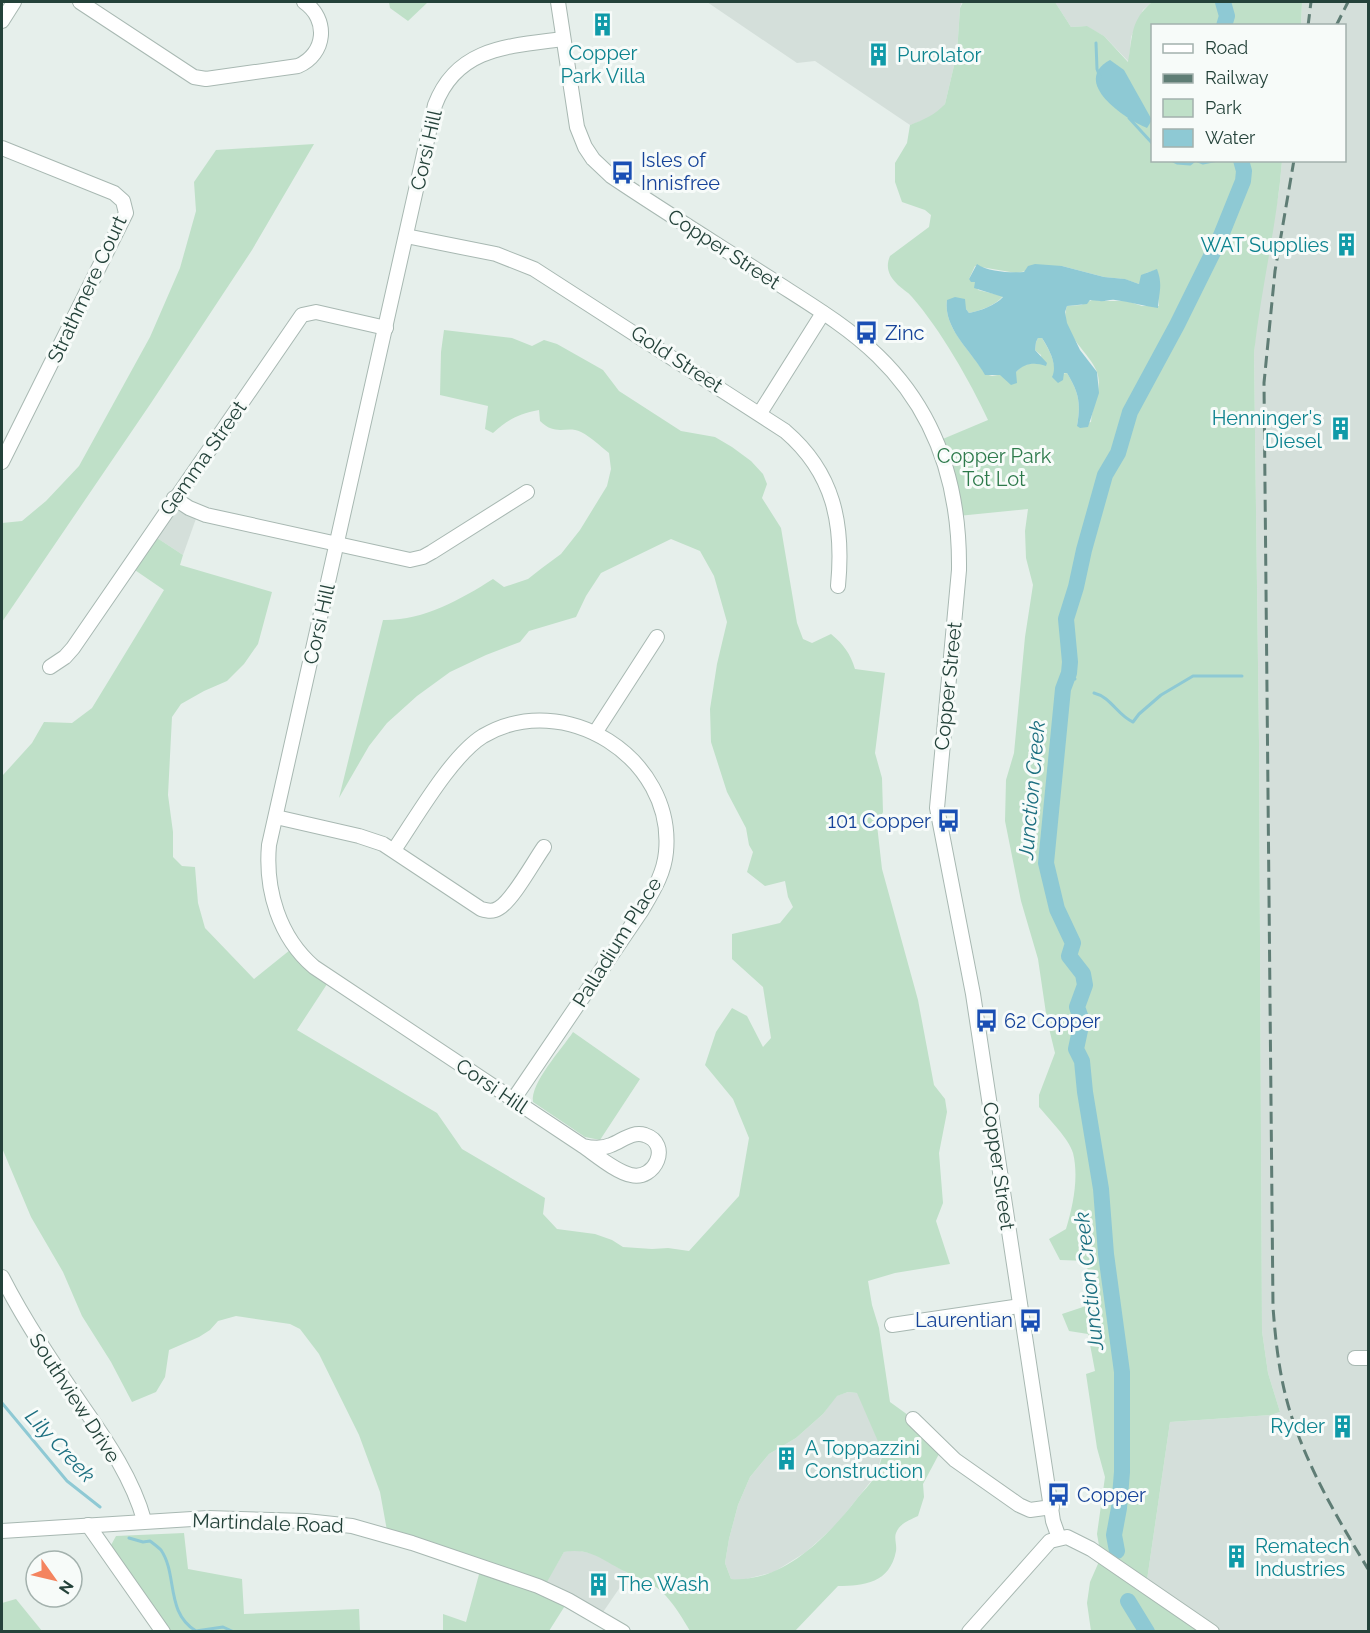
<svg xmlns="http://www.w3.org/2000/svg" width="1370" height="1633" viewBox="0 0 1370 1633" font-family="Raleway,sans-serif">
<rect width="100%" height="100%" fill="#e6efeb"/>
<g fill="#d4dfda">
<path d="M707 2H962L960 8 957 53 945 104 940 110 927 119 910 125 815 61 797 63Z"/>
<path d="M1055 2H1152L1143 10 1131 37 1129 62 1104 36 1086 26 1071 27Z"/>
<path d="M1302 2H1368V1631H1197L1201 1626 1146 1587 1170 1422 1271 1415 1280 1412 1268 1373 1262 1331 1259 741 1254 353 1257 318 1279 191 1282 161 1344 160V26L1301 25Z"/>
<path d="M174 499 198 513 183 555 151 534Z"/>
<path d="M848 1392 858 1393 883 1452 875 1476 837 1524 806 1552 774 1572 742 1580 731 1579 725 1563 729 1539 738 1505 750 1477 769 1454 796 1438 823 1414 836 1396Z"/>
<path d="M575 1550 595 1554 629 1574 599 1618 542 1589 564 1552Z"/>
</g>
<g fill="#bfe0c8" fill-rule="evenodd">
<path d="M389 2H428L408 21 390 8Z"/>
<path d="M963 2H1055L1071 27 1087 26 1104 36 1128 62C1133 35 1130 21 1152 2H1302L1301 25 1152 26V160L1282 161C1277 225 1261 288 1254 353L1259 741 1262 1331 1268 1373 1280 1412 1271 1415 1170 1422 1146 1587 1201 1626 1197 1631H1091L1087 1603 1090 1582 1101 1557 1097 1534 1105 1477 1097 1448 1086 1374 1095 1371 1088 1334 1069 1331 1062 1314 1089 1305 1087 1261 1060 1260 1049 1239 1066 1229C1073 1206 1079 1177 1073 1153 1069 1139 1049 1119 1039 1107V1095L1055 1053 1047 1020 1038 959 1021 901 1005 821 1006 780 1014 753 1025 637 1033 585 1026 558 1025 531 1028 509 958 516 938 441 988 420C970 381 940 329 912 297 908 292 902 289 898 285 889 276 885 268 890 256L929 227 931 215 925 210 902 202 895 182V163L907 143 910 125C923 120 935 115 945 104L957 53 960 8ZM975 266 1016 273 1052 266H1062L1104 277 1124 279 1139 284 1146 273 1156 270 1159 306H1142L1127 301H1100L1094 299 1081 305 1067 306C1058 332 1088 350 1097 372 1103 389 1092 405 1091 422L1077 426C1081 403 1079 393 1067 373L1054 375C1057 363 1048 348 1042 338H1038L1036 342 1035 350 1041 355 1042 364 1031 363 1022 366 1016 372 992 376 985 374C972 351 943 329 947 300L966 309 969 313C980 311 996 305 1003 296L978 290 975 282 969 279Z"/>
<path d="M314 144 252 250 151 403 2 622V523L22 521 46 501 79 466 106 417 150 337 180 268 196 211 194 182 216 150Z"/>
<path d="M444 330 512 338 532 346 544 340 557 344 603 370 619 391 681 431 715 437 732 447 751 461 763 474 767 484 762 498 781 528 797 623 803 639 812 643 831 634C844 645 850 653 855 669L885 673 875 753 882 778 883 812 877 825 882 869 918 1000 934 1085 945 1099 947 1112 939 1153 943 1203 936 1221 950 1264 895 1273 868 1281 872 1305 879 1328 890 1402 919 1423 939 1454 923 1484 924 1497 918 1516C910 1520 900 1523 896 1533 894 1538 897 1545 896 1551 890 1583 864 1586 838 1586L795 1631H690C683 1619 675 1606 666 1596 655 1584 643 1580 630 1574 605 1563 593 1547 564 1552L543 1589 568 1601 549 1631H443V1614L466 1622 481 1567 388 1536 380 1492 359 1435 319 1354 300 1329 290 1324 236 1316 218 1321 210 1330 199 1337 169 1350 165 1377 156 1392 132 1402 111 1362 82 1316 63 1272 31 1217 2 1148V774L3 775 32 743 44 722 72 723 92 708 164 590 129 566 151 534 183 555 180 565 272 592 258 644 244 664 227 681 204 691 181 704 172 717 168 795 173 832V857L182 866 195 867 198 903 205 928 254 979 295 946 331 978 297 1030 437 1113 462 1149 545 1198 543 1214 557 1229 595 1234 612 1240 623 1247 652 1249 668 1248 689 1251 739 1196 749 1138 733 1099 705 1065 716 1032 732 1008 747 1016 763 1047 771 1038 763 987 732 959V934L780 923 793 907 788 897 785 881 765 886 747 872 753 852 749 845 746 828 727 792 711 742 710 709 717 664 727 622 714 576 700 551 671 539 601 573 586 596 576 617 529 631 520 642 486 655 450 672 417 696 387 723 369 746 339 798 383 620C422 621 460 600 493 579L504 587 528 579 542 568 561 554 580 530 607 486 611 469 609 453C600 446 591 437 581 432 567 425 556 437 540 421L539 410C518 414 509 419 493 433L485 429 488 406 440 395 441 352ZM848 1392 857 1393 883 1453C881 1460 879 1468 876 1475 871 1484 862 1492 856 1500 827 1537 783 1583 731 1579L725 1563 729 1539 738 1505 750 1477 769 1454 796 1438 823 1414 837 1396Z"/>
<path d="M573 1032 640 1079 600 1140 585 1137 533 1102C530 1083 562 1049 573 1032Z"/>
<path d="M184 1533 188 1569 242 1579 244 1614 359 1609 360 1631H170L110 1547 116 1536Z"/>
<path d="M16 1599 42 1631H2V1603Z"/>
</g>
<g fill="#8ec9d4">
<path d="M1110 60 1124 70 1152 120 1147 128C1125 119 1070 82 1110 60Z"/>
<path d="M977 264C988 272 1011 273 1024 272L1028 266 1035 264 1062 266 1104 277 1125 279 1139 284 1141 275 1157 269C1163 285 1159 292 1158 308 1144 306 1130 302 1115 300 1110 299 1104 302 1100 301 1096 301 1093 300 1090 300L1087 304 1067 306 1065 312 1067 323 1080 350 1097 372 1099 393 1088 427 1080 428 1077 426C1081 403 1079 393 1067 373H1064L1063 380 1058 383 1052 377C1058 365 1049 349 1042 338H1038L1036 342 1035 350 1047 363 1046 366C1034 362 1025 363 1016 372L1017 383 1011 385 1000 375H985C972 351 943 329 947 300L955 297 965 299 966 309 969 313C980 311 996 305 1003 297L974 288 975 282H971L969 279Z"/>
</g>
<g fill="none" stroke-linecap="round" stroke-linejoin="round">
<g stroke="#8ec9d4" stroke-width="3">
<path d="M1096 43 1097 69 1100 77"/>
<path d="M1129 118 1152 143"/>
<path d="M1171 160 1177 163 1190 164 1195 160"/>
<path d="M1196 160 1203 163 1218 160"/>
<path d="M1069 673 1075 679"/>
<path d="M1094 693C1111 697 1118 716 1133 722L1139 714 1161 695 1193 676H1242"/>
<path d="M2 1403 67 1481 100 1507"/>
<path d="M129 1538 143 1542 150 1541C154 1544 158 1547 161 1550 178 1575 165 1612 196 1631L223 1627 234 1632"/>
</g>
<g stroke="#8ec9d4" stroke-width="16">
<path d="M1223 2 1227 16 1224 26"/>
<path d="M1117 1551 1114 1535 1119 1508 1122 1472V1372L1106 1254 1101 1189 1085 1092 1082 1061 1076 1049 1082 1021 1077 1007 1085 985 1083 974 1069 956 1073 943 1057 909 1046 863 1063 689 1069 673 1070 662 1066 619 1076 587 1084 550 1105 475 1118 453 1130 412 1177 325 1220 238 1243 181 1244 171 1241 160"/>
<path d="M1128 1601 1147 1632"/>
</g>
<defs>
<g id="minor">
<path d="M80 2 194 77 206 79 298 66C326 54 329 19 304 2"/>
<path d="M558 2 577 127 585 147 593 159 611 176C663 211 718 245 771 279 808 303 846 325 878 356 938 414 960 489 959 570L937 808 973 994 1053 1521 1059 1538"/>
<path d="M2 21 14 2"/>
<path d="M563 39C509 46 457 47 435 105L269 845C265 890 279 937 314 967L583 1146C596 1155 616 1172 631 1175 655 1181 672 1144 645 1135 632 1131 622 1141 611 1145 602 1149 592 1148 583 1146"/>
<path d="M2 148 114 193 123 201 126 213 2 462"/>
<path d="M406 236 496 254 534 269 785 431C834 473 844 524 838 586"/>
<path d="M760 413 823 313"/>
<path d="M174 498 189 508 206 515 410 560 423 557 432 552 527 492"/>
<path d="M50 667 65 657 73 648 302 315 316 312 386 328"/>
<path d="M595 733 657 637"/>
<path d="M276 817 359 836 383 844 481 909C488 911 493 912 499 908 513 900 534 861 544 847"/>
<path d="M394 850C416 818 451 756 483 736 564 688 675 758 666 852 664 874 653 891 642 910L513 1100"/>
<path d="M2 1277C25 1322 54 1365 83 1407 107 1441 133 1480 144 1520"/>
<path d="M892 1325 1020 1306"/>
<path d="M1355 1358H1368"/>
<path d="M913 1419 955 1460 1019 1505 1030 1510 1052 1507"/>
<path d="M88 1525 163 1632"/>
<path d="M2 1531 208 1518 306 1521 352 1526 412 1543 538 1586 568 1600 623 1632"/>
<path d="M969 1632 1050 1541 1067 1537 1091 1549 1212 1632"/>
</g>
</defs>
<use href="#minor" stroke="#a8b8b2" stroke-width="16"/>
<use href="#minor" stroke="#fff" stroke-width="14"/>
<g stroke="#5f7d75" stroke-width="3" stroke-dasharray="12 6" stroke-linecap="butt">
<path d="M1308 26 1311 2"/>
<path d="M1336 26 1348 2"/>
<path d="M1294 160 1275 271 1264 383 1273 1307C1276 1348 1281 1390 1296 1429 1314 1479 1341 1524 1368 1569"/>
</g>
</g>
<defs>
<symbol id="building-bare" viewBox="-9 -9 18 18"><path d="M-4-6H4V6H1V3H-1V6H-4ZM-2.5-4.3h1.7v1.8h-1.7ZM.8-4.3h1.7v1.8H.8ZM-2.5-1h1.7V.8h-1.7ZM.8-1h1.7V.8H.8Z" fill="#0f9aa8" stroke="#f7fbf9" stroke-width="2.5" paint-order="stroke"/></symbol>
<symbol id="bus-bare" viewBox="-9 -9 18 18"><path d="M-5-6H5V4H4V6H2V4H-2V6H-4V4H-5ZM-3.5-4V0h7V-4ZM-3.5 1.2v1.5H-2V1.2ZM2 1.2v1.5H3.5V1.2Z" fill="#1a4fb4" stroke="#f7fbf9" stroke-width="2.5" paint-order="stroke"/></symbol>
</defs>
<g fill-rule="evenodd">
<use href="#building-bare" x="586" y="8" width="33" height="33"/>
<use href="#building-bare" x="862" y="38" width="33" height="33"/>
<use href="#bus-bare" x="606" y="156" width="33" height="33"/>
<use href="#building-bare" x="1330" y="228" width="33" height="33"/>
<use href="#bus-bare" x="850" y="316" width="33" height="33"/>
<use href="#building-bare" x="1324" y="412" width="33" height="33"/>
<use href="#bus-bare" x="932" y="804" width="33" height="33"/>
<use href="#bus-bare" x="970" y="1004" width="33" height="33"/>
<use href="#bus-bare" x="1014" y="1304" width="33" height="33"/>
<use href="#building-bare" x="1326" y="1410" width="33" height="33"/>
<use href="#building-bare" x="770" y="1442" width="33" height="33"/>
<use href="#bus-bare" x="1042" y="1478" width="33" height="33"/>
<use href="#building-bare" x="1220" y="1540" width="33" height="33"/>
<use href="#building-bare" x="582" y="1568" width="33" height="33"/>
</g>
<g text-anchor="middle" stroke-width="6" stroke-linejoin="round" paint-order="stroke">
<g font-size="20" fill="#0d838f" stroke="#f7fbf9" text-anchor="start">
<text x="603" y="60" text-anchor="middle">Copper<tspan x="603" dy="23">Park Villa</tspan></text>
<text x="897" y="62">Purolator</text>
<text x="1329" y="252" text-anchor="end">WAT Supplies</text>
<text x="1322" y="425" text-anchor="end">Henninger's<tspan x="1322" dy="23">Diesel</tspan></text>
<text x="1325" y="1433" text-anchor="end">Ryder</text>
<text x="805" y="1455">A Toppazzini<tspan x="805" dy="23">Construction</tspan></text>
<text x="1255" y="1553">Rematech<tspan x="1255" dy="23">Industries</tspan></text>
<text x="617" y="1591">The Wash</text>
</g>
<g font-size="20" fill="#24423a" stroke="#f7fbf9">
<text transform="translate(426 150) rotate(-77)" y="7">Corsi Hill</text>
<text transform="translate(724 249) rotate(33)" y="7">Copper Street</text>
<text transform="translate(87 289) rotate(-65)" y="7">Strathmere Court</text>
<text transform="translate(677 359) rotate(33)" y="7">Gold Street</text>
<text transform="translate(203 458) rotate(-55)" y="7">Gemma Street</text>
<text transform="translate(319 624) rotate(-77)" y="7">Corsi Hill</text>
<text transform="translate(948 686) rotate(-84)" y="7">Copper Street</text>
<text transform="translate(617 942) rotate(-58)" y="7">Palladium Place</text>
<text transform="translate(492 1086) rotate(34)" y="7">Corsi Hill</text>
<text transform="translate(999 1166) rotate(82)" y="7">Copper Street</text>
<text transform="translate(75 1398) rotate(57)" y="7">Southview Drive</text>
<text transform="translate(268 1523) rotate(2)" y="7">Martindale Road</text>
</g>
<g font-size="20" fill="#164399" stroke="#f7fbf9" text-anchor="start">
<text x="641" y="167">Isles of<tspan x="641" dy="23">Innisfree</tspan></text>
<text x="885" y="340">Zinc</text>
<text x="931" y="828" text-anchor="end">101 Copper</text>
<text x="1004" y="1028">62 Copper</text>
<text x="1013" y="1327" text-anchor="end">Laurentian</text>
<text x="1077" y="1502">Copper</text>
</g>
<g font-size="20" fill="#2d7a4b" stroke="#f7fbf9">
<text x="994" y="463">Copper Park<tspan x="994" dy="23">Tot Lot</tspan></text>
</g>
<g font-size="21" font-style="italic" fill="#1c6f80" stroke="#f7fbf9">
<text transform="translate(1032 790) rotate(-85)" y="7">Junction Creek</text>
<text transform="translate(1089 1281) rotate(-96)" y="7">Junction Creek</text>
<text transform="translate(60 1446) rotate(47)" y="7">Lily Creek</text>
</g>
</g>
<rect width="1370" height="1633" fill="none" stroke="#24423a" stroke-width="6"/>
<rect x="1151" y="24" width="195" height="138" fill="#f7fbf9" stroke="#a3b1ad" stroke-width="1.5"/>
<rect x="1163" y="44" width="30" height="9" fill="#ffffff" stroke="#a3b1ad" stroke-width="1.5"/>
<text x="1205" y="54" font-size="18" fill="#24423a">Road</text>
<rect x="1163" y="74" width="30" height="9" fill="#5f7d75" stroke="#a3b1ad" stroke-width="1.5"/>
<text x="1205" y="84" font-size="18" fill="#24423a">Railway</text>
<rect x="1163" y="99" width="30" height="18" fill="#bfe0c8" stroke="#a3b1ad" stroke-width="1.5"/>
<text x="1205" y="114" font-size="18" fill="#24423a">Park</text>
<rect x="1163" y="129" width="30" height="18" fill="#8ec9d4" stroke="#a3b1ad" stroke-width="1.5"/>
<text x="1205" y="144" font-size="18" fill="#24423a">Water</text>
<g transform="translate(54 1579) rotate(124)"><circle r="28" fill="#f7fbf9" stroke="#a3b1ad" stroke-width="1.5"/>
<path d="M0-4.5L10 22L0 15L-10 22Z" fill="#f4845f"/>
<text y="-9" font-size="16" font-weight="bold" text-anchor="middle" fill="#24423a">N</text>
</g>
</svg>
